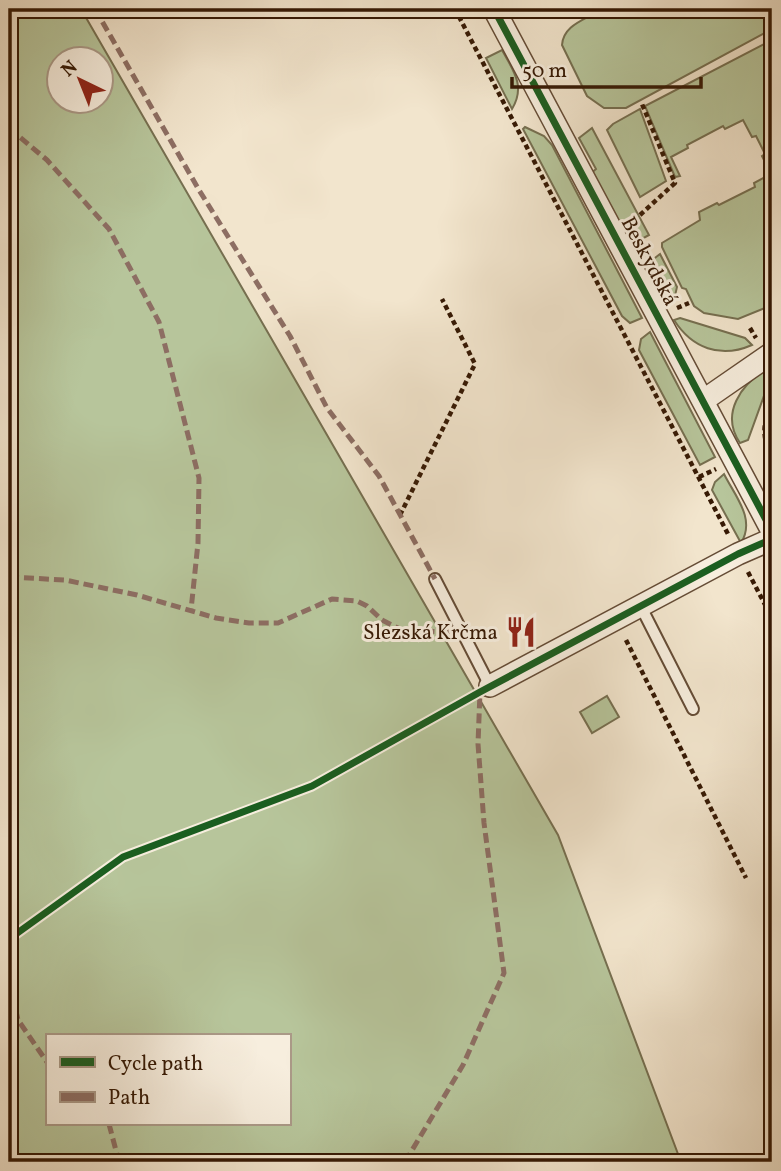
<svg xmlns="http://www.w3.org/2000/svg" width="781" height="1171" viewBox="0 0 781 1171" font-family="Vollkorn,serif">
<rect width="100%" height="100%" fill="#f2e5cd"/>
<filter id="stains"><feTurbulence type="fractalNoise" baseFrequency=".00286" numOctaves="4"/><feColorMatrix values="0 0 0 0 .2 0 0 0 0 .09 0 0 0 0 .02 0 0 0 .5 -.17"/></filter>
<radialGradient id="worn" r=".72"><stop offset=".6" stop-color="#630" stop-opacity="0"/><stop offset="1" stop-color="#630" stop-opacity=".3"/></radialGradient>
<g fill="#b7c59b" stroke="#766f50" stroke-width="2" fill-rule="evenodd">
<path d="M9 9H81L558 835 681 1162H9ZM60 60H102V102H60ZM47 1036H289V1124H47Z"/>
<path d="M593 9H772V29L626 108H604L587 96 562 45C563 27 581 21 595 13Z"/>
<path d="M772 40V305L738 319 704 313 694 306 686 289 682 288 662 247V243L700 220 699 212 717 203 719 205 755 187 754 183 771 174 762 156 765 154 756 136 752 137 743 120 725 129 723 126 687 145 688 148 671 157 680 176 675 177 645 106Z"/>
<path d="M502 50C513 70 526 86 512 109L486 58Z"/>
<path d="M640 109 666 181 640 197 607 130 613 124Z"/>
<path d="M525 127 544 136 552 145 642 318 630 323 622 316 523 129Z"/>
<path d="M592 128 649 235 629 246 589 175 596 169 579 138Z"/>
<path d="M660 254 677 287 674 300 667 305 646 265Z"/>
<path d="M680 318 745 338 752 345C720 359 692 348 674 320Z"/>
<path d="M650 332 715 457 700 465 639 350 641 339Z"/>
<path d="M767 369 769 382 748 440 740 443C720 414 741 384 767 369Z"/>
<path d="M724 474C735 496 756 519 741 543L712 490 715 482Z"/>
<path d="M607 696 619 717 592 733 580 712Z"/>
</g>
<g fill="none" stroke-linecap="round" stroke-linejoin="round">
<defs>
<g id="service">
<path d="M435 579 490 686"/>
<path d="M641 607 693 709"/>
</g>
<g id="minor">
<path d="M494 9 772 531"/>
<path d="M704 400 772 353"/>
<path d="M490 686 738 554 772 539"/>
</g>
</defs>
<use href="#service" stroke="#654c36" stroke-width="14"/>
<use href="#minor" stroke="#654c36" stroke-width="24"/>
<g stroke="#361904" stroke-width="4.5" stroke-dasharray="5 3.5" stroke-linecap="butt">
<path d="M455 9 729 536"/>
<path d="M640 215 675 183 642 104"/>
<path d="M677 308 689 303"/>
<path d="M750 328 756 338"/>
<path d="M772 401C763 423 761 436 772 457"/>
<path d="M699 477 716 469"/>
<path d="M400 515 475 364 442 299"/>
<path d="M748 572 772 618"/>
<path d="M626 640 746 878"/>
</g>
<use href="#service" stroke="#f7eede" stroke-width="10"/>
<use href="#minor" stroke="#f7eede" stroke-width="21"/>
<g stroke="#8d6e63" stroke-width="5" stroke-dasharray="10 5" stroke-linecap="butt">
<path d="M95 9 199 190 290 336 327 408 379 476 435 579"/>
<path d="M9 128 47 160 109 229 159 322 199 478 198 543 191 610"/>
<path d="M9 577 65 580 137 595 216 618 249 623H278L332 599 357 601 367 606 382 620 402 630 463 633"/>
<path d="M9 980 18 1020 47 1062"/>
<path d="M109 1124 119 1162"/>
<path d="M405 1162 463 1065 504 973 484 823 478 744 480 692"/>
</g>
<defs>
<g id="cycleway">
<path d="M494 9 772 531"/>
<path d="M9 939 123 857 312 786 480 692 738 554 772 539"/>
</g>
</defs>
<use href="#cycleway" stroke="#f7eede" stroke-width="11"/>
<use href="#cycleway" stroke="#1b5e20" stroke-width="7"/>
</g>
<defs>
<symbol id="restaurant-bare" viewBox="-9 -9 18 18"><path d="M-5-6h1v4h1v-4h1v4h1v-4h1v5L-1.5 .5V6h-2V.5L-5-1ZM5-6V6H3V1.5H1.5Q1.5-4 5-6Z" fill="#8f2418" stroke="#f7eede" stroke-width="2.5" paint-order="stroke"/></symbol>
</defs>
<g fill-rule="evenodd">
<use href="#restaurant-bare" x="499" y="610" width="44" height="44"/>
</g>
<g text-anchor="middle" stroke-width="6" stroke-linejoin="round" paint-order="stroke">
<g font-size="21" fill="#361904" stroke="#f7eede">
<text transform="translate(650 261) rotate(62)" y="7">Beskydská</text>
</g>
<g font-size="21" fill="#361904" stroke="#f7eede" text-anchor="end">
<text x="498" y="639">Slezská Krčma</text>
</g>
</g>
<rect width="781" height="1171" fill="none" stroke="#f2e5cd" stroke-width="35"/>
<rect x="10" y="10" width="760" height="1150" fill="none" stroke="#361904" stroke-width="3.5"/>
<rect x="18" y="18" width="746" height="1136" fill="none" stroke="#361904" stroke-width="2"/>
<rect x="46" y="1034" width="245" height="91" fill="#f7eede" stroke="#aa9987" stroke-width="2"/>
<rect x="60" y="1057" width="35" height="10" fill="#1b5e20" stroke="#aa9987" stroke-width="2"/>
<text x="108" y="1070" font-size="21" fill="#361904">Cycle path</text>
<rect x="60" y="1092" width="35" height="10" fill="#8d6e63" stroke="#aa9987" stroke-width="2"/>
<text x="108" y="1104" font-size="21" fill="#361904">Path</text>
<g transform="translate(80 80) rotate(317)"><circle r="33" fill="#f7eede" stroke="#aa9987" stroke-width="2"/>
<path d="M0-5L12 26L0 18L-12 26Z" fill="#8f2418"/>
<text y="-10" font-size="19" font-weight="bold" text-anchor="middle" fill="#361904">N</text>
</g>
<path d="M512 77v10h189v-10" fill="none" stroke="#361904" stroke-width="3.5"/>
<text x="522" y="77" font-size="21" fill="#361904" stroke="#f7eede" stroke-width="5" paint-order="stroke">50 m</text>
<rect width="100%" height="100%" filter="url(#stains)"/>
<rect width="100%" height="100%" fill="url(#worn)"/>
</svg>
